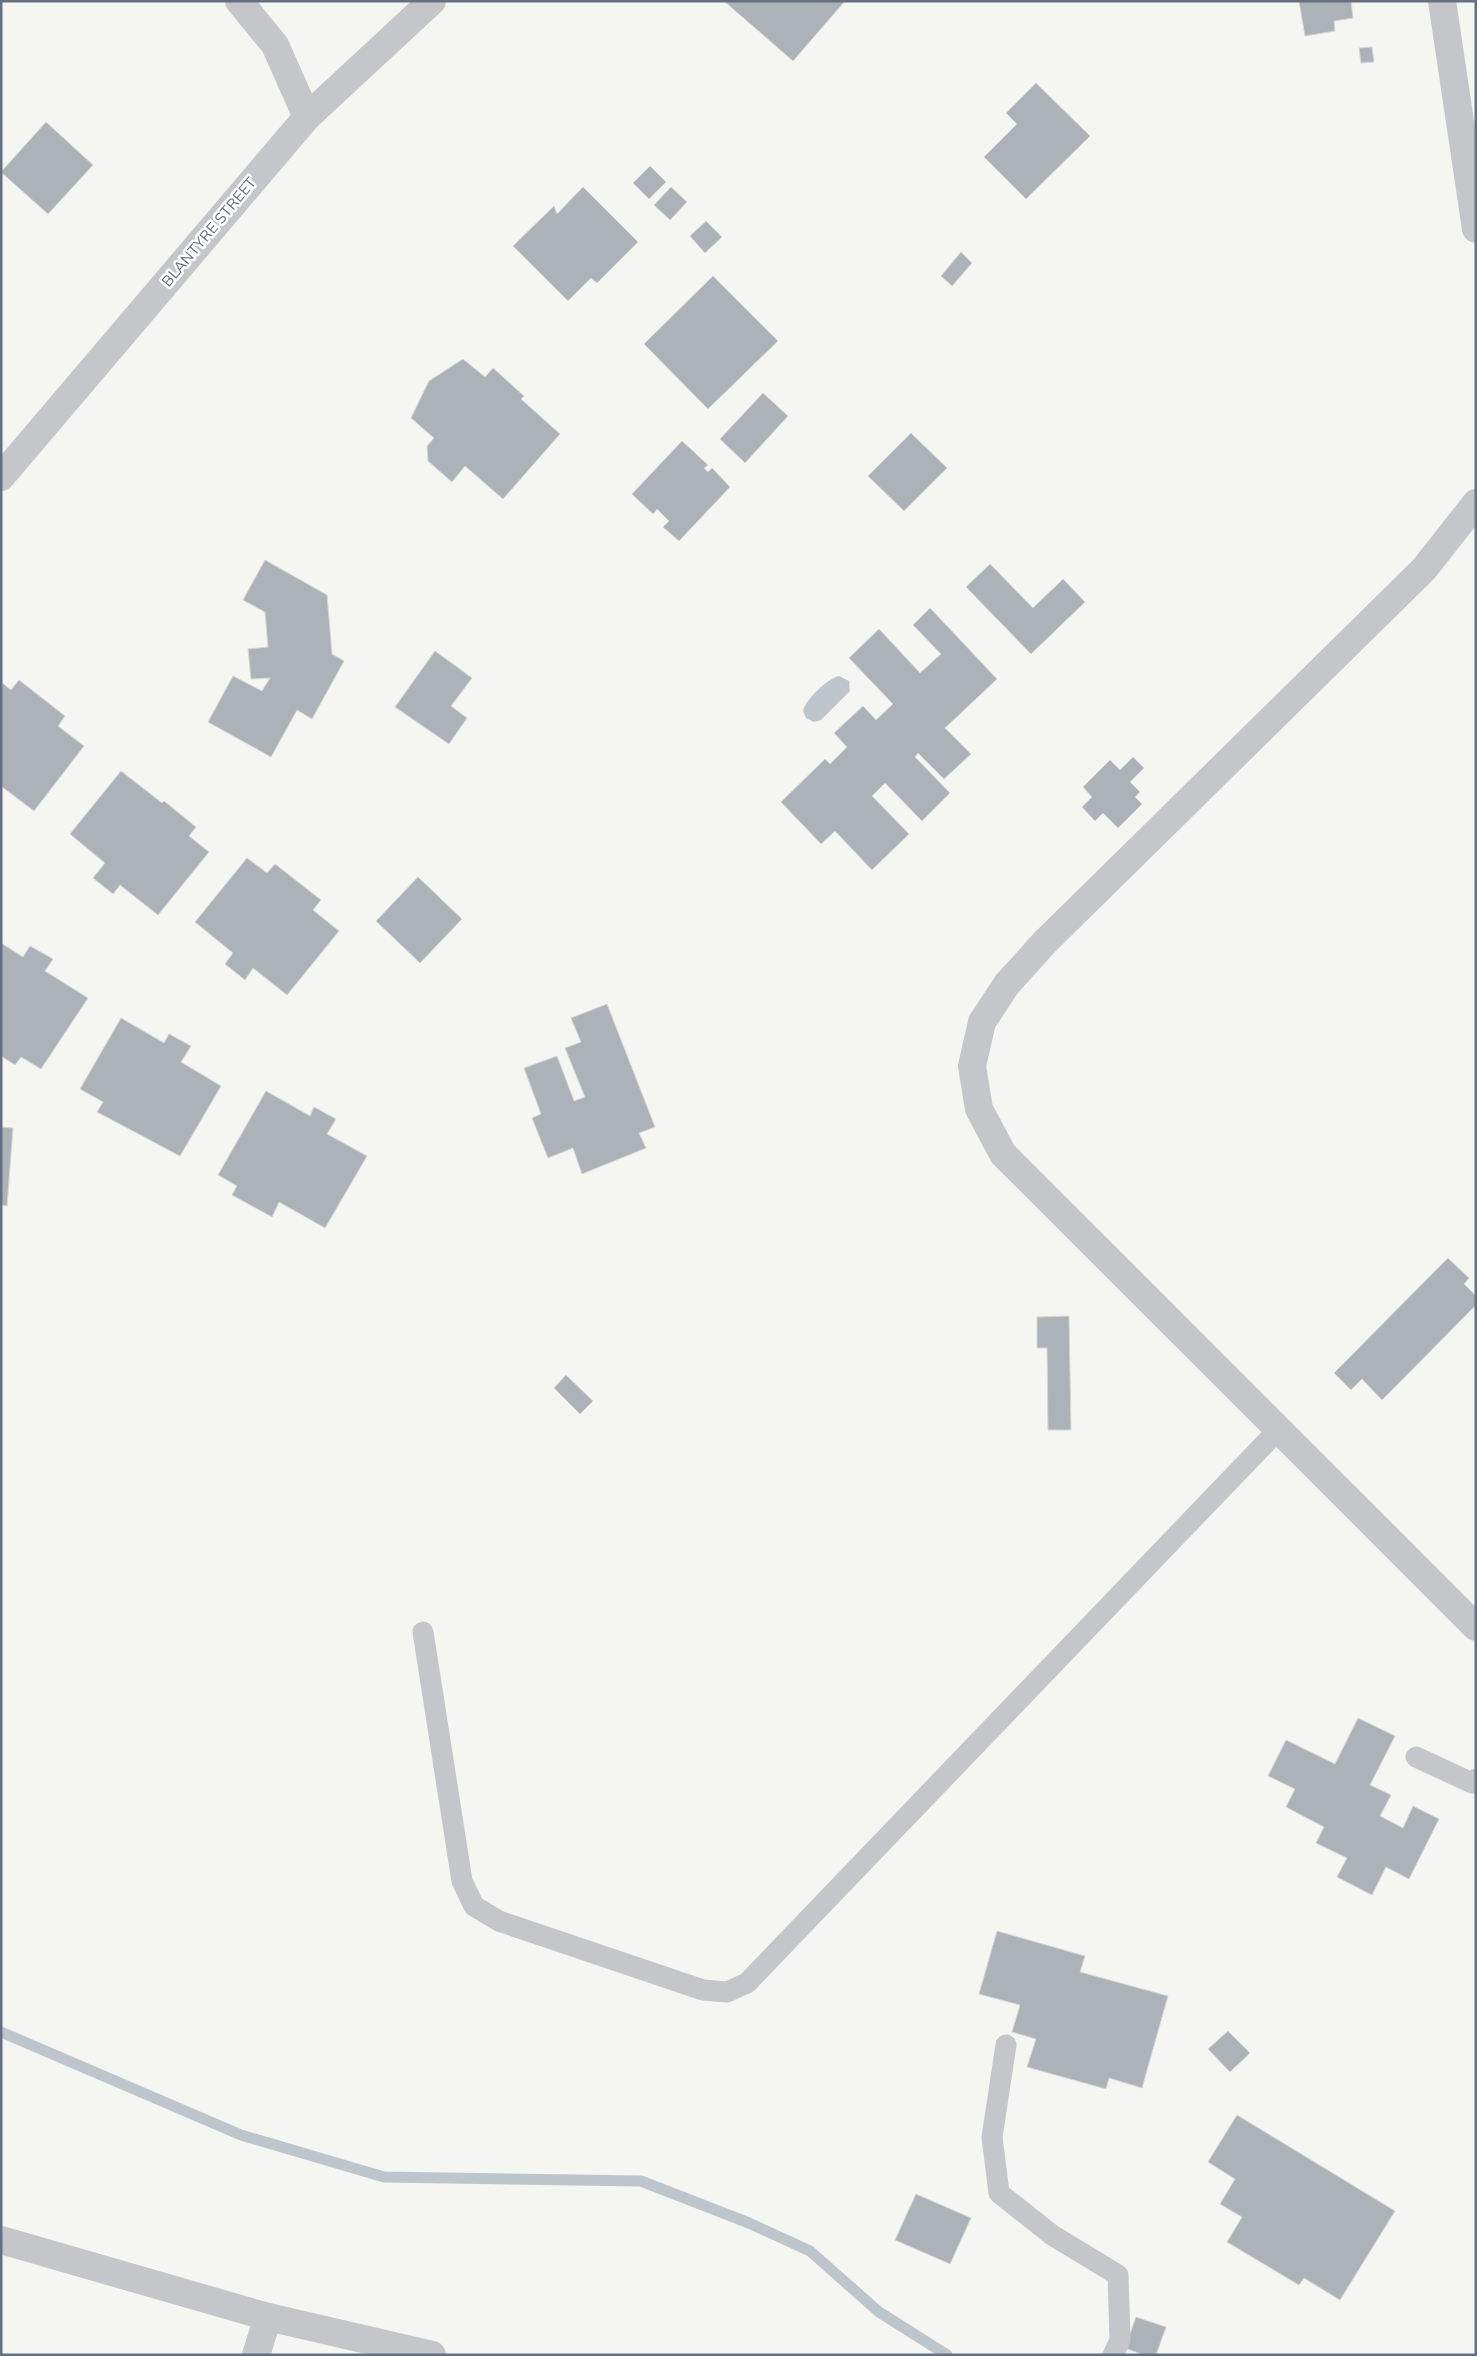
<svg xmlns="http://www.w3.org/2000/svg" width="1477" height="2356" viewBox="0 0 1477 2356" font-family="Mulish,sans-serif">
<rect width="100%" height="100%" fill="#f5f5f2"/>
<path fill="#bec6cd" d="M839 676 849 681 850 691 821 720 814 722 806 718 803 711C805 700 828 678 839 676Z"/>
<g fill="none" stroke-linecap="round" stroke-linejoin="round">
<path stroke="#bec6cd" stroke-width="11" d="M1 2032 241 2135 384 2177 641 2181 749 2223 810 2251 879 2312 947 2355"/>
</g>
<g fill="#adb2b8" stroke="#d6d7d5">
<path d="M724 1H845L793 61Z"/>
<path d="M1299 1H1351L1353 18 1334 21 1335 31 1305 36Z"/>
<path d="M1372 47 1374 62 1361 63 1359 48Z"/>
<path d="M1036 83 1090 136 1026 199 984 157 1017 124 1006 113Z"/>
<path d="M46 122 93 165 48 214 1 172Z"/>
<path d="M650 166 666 182 649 199 633 183Z"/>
<path d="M583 187 638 242 597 283 591 278 568 301 513 246 554 206 557 214Z"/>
<path d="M671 187 687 202 670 220 654 205Z"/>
<path d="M706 221 722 237 705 253 690 236Z"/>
<path d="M961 252 972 263 952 286 941 276Z"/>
<path d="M713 276 778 341 708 409 644 344Z"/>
<path d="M463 359 485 377 493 368 524 396 521 399 560 434 503 499 465 466 452 482 428 461 427 446 434 438 411 418 429 381Z"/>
<path d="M763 393 788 416 745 463 720 439Z"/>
<path d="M911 433 947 468 904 511 868 476Z"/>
<path d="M682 441 708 465 704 468 708 472 712 468 730 487 679 541 663 527 669 521 657 509 653 514 632 494Z"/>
<path d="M265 560 327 595 332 654 344 661 312 719 297 710 271 757 208 722 233 676 262 691 270 678 251 679 248 649 268 647 265 612 243 600Z"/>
<path d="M990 564 1033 608 1063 579 1085 602 1031 654 966 587Z"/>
<path d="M930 608 997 679 945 728 971 754 944 779 918 753 915 757 950 793 922 821 885 783 872 796 909 834 872 870 835 831 821 844 781 802 825 759 830 764 847 747 834 733 863 706 876 720 893 704 849 658 879 629 920 673 941 654 913 625Z"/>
<path d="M435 651 472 678 451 706 467 718 449 744 395 707Z"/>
<path d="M19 680 65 716 58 726 84 746 34 811 1 786V682L11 690Z"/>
<path d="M1133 757 1144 768 1130 782 1140 792 1135 797 1142 804 1118 828 1103 813 1095 821 1082 807 1092 797 1083 787 1110 760 1120 770Z"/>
<path d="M121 771 162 803 164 801 196 827 189 836 209 852 158 915 120 885 113 894 93 878 105 863 70 834Z"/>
<path d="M247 858 267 873 275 864 321 900 313 910 339 931 287 995 253 968 245 980 225 964 233 953 195 922Z"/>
<path d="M418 877 462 919 420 963 376 921Z"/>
<path d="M1 943 23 957 30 946 53 959 45 971 88 998 41 1069 21 1057 15 1065 1 1056Z"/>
<path d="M607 1004 655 1127 639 1133 646 1148 582 1174 573 1148 548 1158 532 1118 541 1114 524 1068 557 1056 574 1101 585 1097 565 1048 581 1042 571 1018Z"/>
<path d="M121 1018 164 1043 169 1034 191 1046 181 1062 221 1086 180 1156 97 1112 103 1102 80 1089Z"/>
<path d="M266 1091 310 1116 314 1107 336 1119 327 1134 367 1156 325 1228 279 1202 272 1217 232 1195 237 1186 218 1175Z"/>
<path d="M1 1127 13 1128 7 1206 1 1205Z"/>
<path d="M1448 1258 1469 1278 1464 1284 1476 1296V1305L1382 1400 1362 1379 1351 1390 1334 1373Z"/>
<path d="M1069 1316 1071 1430H1048L1047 1348H1037V1317Z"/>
<path d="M566 1375 593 1401 580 1414 554 1388Z"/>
<path d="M1358 1718 1395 1736 1370 1785 1391 1795 1380 1816 1403 1828 1413 1806 1439 1819 1409 1879 1386 1867 1372 1895 1337 1877 1347 1858 1316 1843 1324 1827 1286 1807 1295 1789 1268 1776 1286 1740 1335 1764Z"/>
<path d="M997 1931 1085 1956 1080 1972 1168 1996 1142 2088 1109 2078 1106 2089 1027 2067 1036 2039 1012 2032 1020 2005 979 1994Z"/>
<path d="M1228 2031 1250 2053 1230 2072 1208 2049Z"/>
<path d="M1237 2115 1395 2211 1340 2300 1304 2278 1299 2285 1227 2242 1242 2217 1220 2204 1235 2179 1208 2162Z"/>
<path d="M916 2194 971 2218 950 2264 895 2240Z"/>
<path d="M1136 2317 1166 2327 1156 2355H1144L1125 2348Z"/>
</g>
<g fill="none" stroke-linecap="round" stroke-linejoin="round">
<g stroke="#c4c6ca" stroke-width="21">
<path d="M423 1632 462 1881 474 1906 499 1921 703 1990 727 1992 747 1983 1278 1430"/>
<path d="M1416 1757 1472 1783 1476 1779"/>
<path d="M1006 2045 992 2137 999 2193 1052 2235 1118 2275 1120 2340 1113 2355"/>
</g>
<g stroke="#c4c6ca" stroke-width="28">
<path d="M239 1 275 45 307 117"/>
<path d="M1442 1 1476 229"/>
<path d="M1 477 307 117 432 1"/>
<path d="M1476 503 1424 569 1044 943 1007 984 982 1022 972 1066 979 1109 1003 1154 1476 1627"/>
<path d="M1 2240 268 2317 432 2355"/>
<path d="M256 2355 268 2317"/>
</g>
</g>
<g text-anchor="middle" stroke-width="5" stroke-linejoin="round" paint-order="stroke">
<g font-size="15" fill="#667082" stroke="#fff">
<text transform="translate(209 232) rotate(-50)" y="5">BLANTYRE STREET</text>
</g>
</g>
<rect width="1477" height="2356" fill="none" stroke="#667082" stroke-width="5"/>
</svg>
